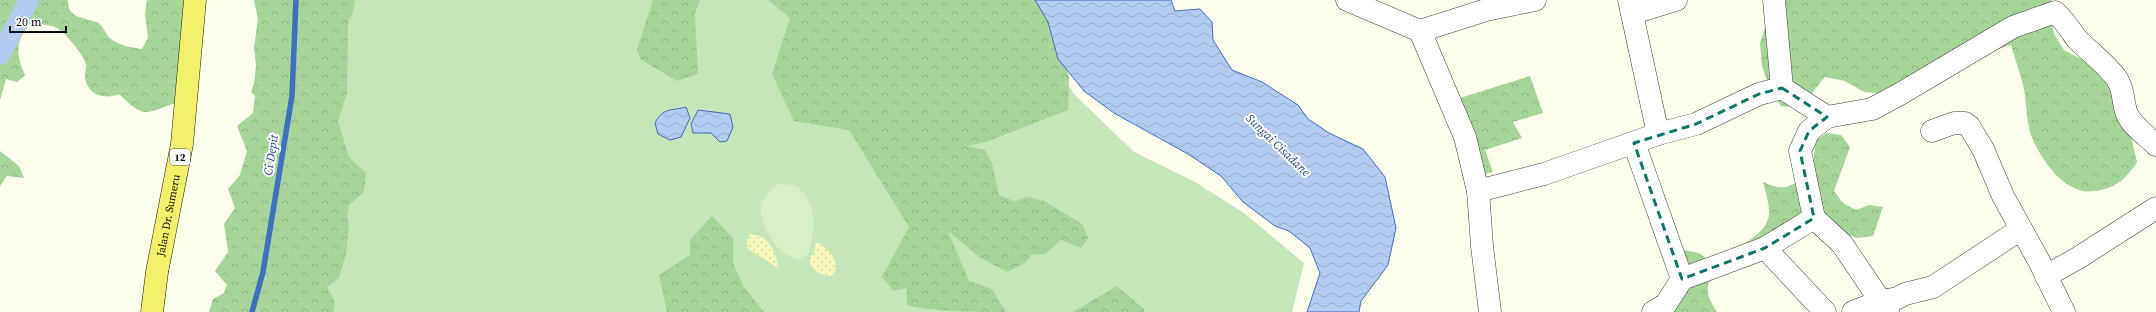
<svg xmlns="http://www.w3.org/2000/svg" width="2156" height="312" viewBox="0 0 2156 312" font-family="'Source Serif 4',serif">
<defs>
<pattern id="forest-crowns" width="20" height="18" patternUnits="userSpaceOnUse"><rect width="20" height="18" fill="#a5d698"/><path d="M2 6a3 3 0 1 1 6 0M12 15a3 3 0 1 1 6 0" fill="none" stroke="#8db682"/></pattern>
<pattern id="sand-dots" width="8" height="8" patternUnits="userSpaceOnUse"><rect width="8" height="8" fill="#f6f7ba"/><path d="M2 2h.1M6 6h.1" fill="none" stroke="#d2d39f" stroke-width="1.8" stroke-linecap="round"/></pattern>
<pattern id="water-waves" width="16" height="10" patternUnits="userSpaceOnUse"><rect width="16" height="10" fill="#b3ccf2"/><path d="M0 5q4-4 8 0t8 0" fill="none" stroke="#99aece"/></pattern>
</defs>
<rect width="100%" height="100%" fill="#fdfeeb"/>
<path fill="#c5e6b8" d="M287 0H1017L1074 94 1134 152 1195 182 1244 213 1304 263 1292 312H240Z"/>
<g fill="url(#forest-crowns)">
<path d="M0 0H68C67 19 84 17 96 22 104 25 104 33 110 38 117 45 132 48 142 49L148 38 145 14 147 0H195L178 102C146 113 145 120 119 94 104 100 87 95 85 77 85 73 86 68 86 64 83 54 64 31 55 27 48 24 37 25 30 24 15 41 16 55 25 75L17 82 6 79 0 100Z"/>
<path d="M254 0H355L353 12 348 21 347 94 338 121 349 157 366 173 364 192 349 205 347 217 349 226 346 254 339 278 327 287 335 302 333 312H209L213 299 224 293 227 285 215 271 228 252 224 224 235 208 228 189 240 175 247 151 237 126 253 113 255 96 251 92 254 84 256 65 254 48 258 19Z"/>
<path d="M653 0H700L695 14 698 74 677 81 640 59 637 49Z"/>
<path d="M768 0H1043L1056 33 1069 77 1068 110 986 142 966 146 985 150 992 163 999 195 1014 201 1027 197 1044 201 1082 224 1088 238 1081 248 1061 240 1045 254 1031 255 1025 263 1007 272 979 257 948 231 969 281 992 289 1006 312C979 312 930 312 907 305V288L893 291 882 277 909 227 849 130 794 121 772 74 790 18Z"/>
<path d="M1767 0H2052L2048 8 2054 34 2064 50 2104 71 2129 128 2137 162C2125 180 2117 187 2096 191 2065 196 2041 160 2031 135 2026 121 2027 104 2024 89 2021 74 2015 60 2011 45L1935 70 1883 94 1864 92 1845 81 1825 77 1800 108 1781 106 1769 87 1762 66 1760 43 1767 21Z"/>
<path d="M1530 76 1543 113 1513 122 1522 138 1485 150 1493 172 1481 175 1457 99Z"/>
<path d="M1827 133 1841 135 1850 147 1834 191 1843 203 1856 210 1869 205 1883 207 1873 236 1857 238 1816 221 1715 271C1704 289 1706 295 1717 312H1669L1686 264 1684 250 1699 253 1710 262C1727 252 1767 237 1769 215 1770 205 1765 191 1763 182 1788 194 1793 184 1813 169L1815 141Z"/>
<path d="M0 151 19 166 24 178 7 176 0 186Z"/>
<path d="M712 216 733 238V263L744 287 764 312H667L659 275 690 255V240Z"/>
<path d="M1117 286 1144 309V312H1073Z"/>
</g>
<g fill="url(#sand-dots)">
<path d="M750 234C768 234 777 253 778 268L748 249 747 241Z"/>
<path d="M817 242C828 249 836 255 836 269L833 275C825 278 812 271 810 262 809 258 813 255 815 250 816 246 814 245 817 242Z"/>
</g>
<path fill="#d8eec9" d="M779 184 795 185C798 188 804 192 806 196 817 213 814 237 808 254L798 260C793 257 787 255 782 251 771 243 756 216 762 202 766 194 772 189 779 184Z"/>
<g fill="url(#water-waves)" stroke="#3e6fc5">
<path d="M1035 0H1171L1175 11 1200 9 1212 22 1213 40 1232 70 1262 82 1298 105 1308 119 1329 133 1363 149 1385 177 1396 228 1388 265 1361 301 1359 312H1307L1320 273 1310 248 1289 231 1275 226 1243 202 1221 176 1188 154 1114 113 1084 91 1058 59 1048 22Z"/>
<path d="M686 107 690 118 681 137 670 140 658 134 655 123C663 107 672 111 686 107Z"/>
<path d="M698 110 730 114 733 127 727 141 720 142 711 133H693L691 124Z"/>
</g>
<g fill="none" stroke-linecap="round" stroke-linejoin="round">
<path stroke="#3e6fc5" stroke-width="5.5" d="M252 312 263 272 292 96 296 0"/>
<path stroke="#b3ccf2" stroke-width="20" d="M0 55 29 0"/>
<defs>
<g id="minor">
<path d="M1347 0 1420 31 1465 137 1478 191 1482 246 1490 312"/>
<path d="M1629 0 1658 134"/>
<path d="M1774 0 1782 88 1827 117"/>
<path d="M1633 13 1676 0"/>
<path d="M1420 31 1486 10 1535 0"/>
<path d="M1932 131 1954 123H1965L1969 126 1983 149 2003 196 2039 261 2064 312"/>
<path d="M1634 143 1682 279"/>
<path d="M1478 191 1544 174 1658 134 1696 124 1759 94 1782 88"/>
<path d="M1814 218 1842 244 1888 312"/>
<path d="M1765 248 1825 312"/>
<path d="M2046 276 2078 258 2156 208"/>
<path d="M1653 312 1666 304 1682 279 1765 248 1814 218 1800 151 1809 131 1827 117 1872 109 1900 94 2013 27 2055 12C2064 20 2069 28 2076 38 2089 52 2106 63 2117 79 2125 92 2122 101 2127 114 2132 126 2146 135 2156 145"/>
<path d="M1853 312 1881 301 1898 298 1905 294 1933 287 2021 229"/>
</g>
<g id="major">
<path id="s1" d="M152 312 157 272 182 144 195 0"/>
</g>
</defs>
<use href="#minor" stroke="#3f3f3f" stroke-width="23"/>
<use href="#major" stroke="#1d1d1d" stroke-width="23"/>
<use href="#minor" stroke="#fff" stroke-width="22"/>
<use href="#major" stroke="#f1f069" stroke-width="22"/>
</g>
<path fill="none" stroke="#0f766e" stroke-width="3" stroke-dasharray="8 5" stroke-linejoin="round" d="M1782 88 1827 117 1809 131 1800 151 1814 218 1765 248 1682 279 1634 143 1696 124 1759 94Z"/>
<g text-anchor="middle" stroke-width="4" stroke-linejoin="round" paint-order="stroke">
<rect fill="#fff" stroke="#555" stroke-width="1" x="170" y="149" width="20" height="16" rx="3"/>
<g font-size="10" font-weight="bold" fill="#0c0c0c">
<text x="180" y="161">12</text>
</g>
<g font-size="11" fill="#0c0c0c" stroke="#fff">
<text dy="4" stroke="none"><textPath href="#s1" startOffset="98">Jalan Dr. Sumeru</textPath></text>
</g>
<g font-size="12" font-style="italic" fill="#1d4496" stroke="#fff">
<text transform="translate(1278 145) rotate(44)" y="4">Sungai Cisadane</text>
<text transform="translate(271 155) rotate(-81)" y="4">Ci Depit</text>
</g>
</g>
<path d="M10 26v6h56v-6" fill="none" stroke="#0c0c0c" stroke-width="2"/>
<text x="16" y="26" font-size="12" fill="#0c0c0c" stroke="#ffffff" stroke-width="3" paint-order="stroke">20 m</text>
</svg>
